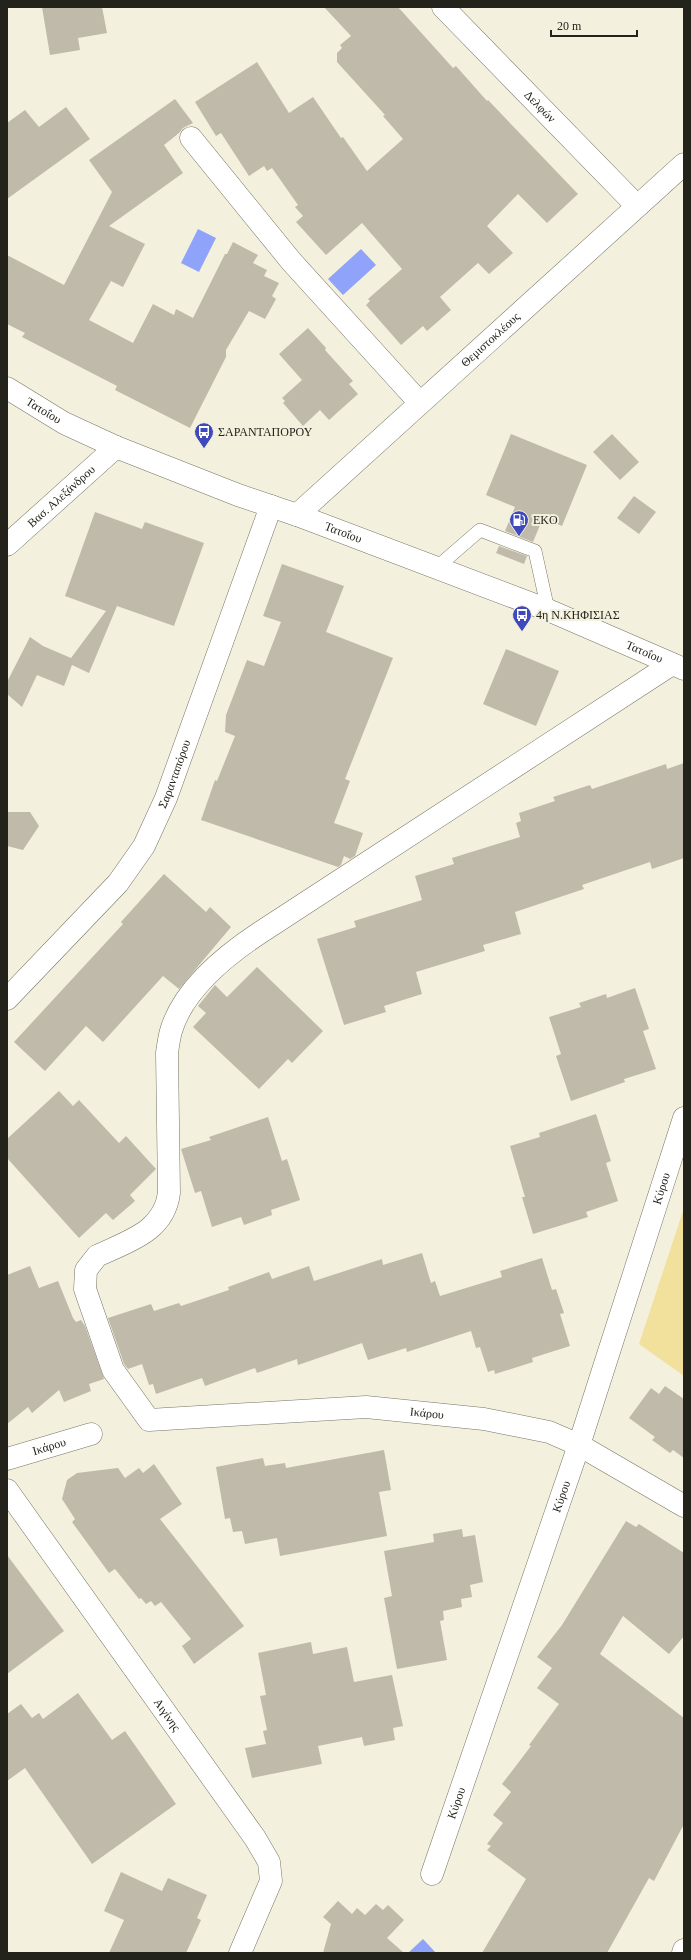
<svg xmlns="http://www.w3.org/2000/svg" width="691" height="1960" viewBox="0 0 691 1960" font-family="'Times New Roman',serif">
<rect width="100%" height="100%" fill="#f4f0de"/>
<path fill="#f2e19c" d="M684 1208V1376L639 1344Z"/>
<g fill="#8ea3f9">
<path d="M198 229 216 238 199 272 181 263Z"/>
<path d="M361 249 376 265 343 295 328 279Z"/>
<path d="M423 1939 436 1953H408Z"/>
</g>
<g fill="#bfbaaa">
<path d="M42 7H102L107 33 78 38 80 50 50 55Z"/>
<path d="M324 7H398L453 68 456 66 487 101 488 100 578 194 547 223 518 194 487 226 513 253 489 274 478 263 440 297 451 310 427 331 423 326 401 345 366 305 370 301 368 299 402 269 362 223 326 255 296 222 303 216 295 207 298 205 272 168 267 171 264 166 249 176 221 133 216 136 195 102 257 62 289 113 313 97 341 138 343 137 367 171 403 139 383 116 385 115 337 62V53L342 48 340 45 351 36Z"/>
<path d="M175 99 193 123 183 128 179 133 164 145 183 173 109 226 145 244 123 287 111 281 89 320 133 343 153 304 174 315 176 309 193 318 225 254H227L233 242 258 255 253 263 267 270 264 276 279 283 272 296 276 299 265 319 249 311 226 350V357L190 428 115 390 117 386 22 337 25 333 7 324V255L64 285 112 192 89 160Z"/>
<path d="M66 107 90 139 7 199V123L25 110 39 127Z"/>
<path d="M308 328 326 348 325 350 353 381 349 384 358 394 329 420 320 410 303 426 283 403 285 401 282 398 302 380 279 354Z"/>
<path d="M511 434 587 465 562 526 543 518 533 542 505 531 515 507 486 495Z"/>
<path d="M612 434 639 462 620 480 593 452Z"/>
<path d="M634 496 656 512 639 534 617 518Z"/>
<path d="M95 512 142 529 145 522 204 543 174 626 117 606 89 673 72 665 64 686 37 675 22 707 7 694V682L30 637 43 646 71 658 106 611 65 596Z"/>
<path d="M499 546 527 556 524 564 496 553Z"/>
<path d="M282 564 344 586 326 632 393 658 345 779 350 781 334 823 363 833 355 856 350 859 344 856 341 865 338 867 201 820 215 780 217 781 235 736 225 732 226 715 247 660 264 666 281 622 263 616Z"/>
<path d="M506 649 559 671 536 726 483 704Z"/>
<path d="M684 763V858L652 869 650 862 582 885 584 889 515 912 521 934 483 945 485 951 416 972 422 994 384 1006 386 1012 344 1025 317 939 356 927 354 921 422 900 415 876 454 864 452 858 520 837 516 823 521 821 519 813 555 801 553 797 590 785 592 789 666 764 667 769Z"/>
<path d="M7 812H30L39 826 23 850 7 846Z"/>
<path d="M164 874 206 912 210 907 231 927 179 989 163 976 103 1042 86 1026 45 1071 14 1042 123 924 121 922Z"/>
<path d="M257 967 323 1031 292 1063 288 1059 259 1089 193 1027 206 1013 198 1006 215 985 227 997Z"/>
<path d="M635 988 649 1029 643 1031 656 1069 624 1079 625 1082 571 1101 556 1056 561 1054 549 1017 581 1007 579 1003 606 994 607 998Z"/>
<path d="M59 1091 73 1106 79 1100 119 1143 126 1136 156 1169 130 1195 135 1201 113 1220 106 1213 79 1238 7 1158V1139Z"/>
<path d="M596 1114 611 1161 606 1163 618 1201 586 1212 588 1217 533 1234 522 1197H525L510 1146 540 1137 539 1133Z"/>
<path d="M268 1117 282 1161 287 1159 300 1200 271 1210 272 1215 244 1225 241 1217 212 1227 201 1191 195 1193 181 1149 211 1140 209 1137Z"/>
<path d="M422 1253 431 1283 435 1281 440 1296 502 1277 500 1271 542 1258 552 1290 556 1289 564 1313 560 1314 570 1346 532 1358 533 1362 495 1374 494 1370 488 1372 480 1347 476 1348 471 1331 407 1352 406 1348 368 1360 362 1343 298 1365 297 1359 257 1373 255 1368 205 1386 202 1378 156 1394 153 1384 149 1385 142 1364 128 1369 124 1364 108 1318 151 1304 154 1311 179 1303 181 1306 229 1290 228 1287 269 1272 272 1279 309 1266 314 1281 382 1259 383 1265Z"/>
<path d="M30 1266 39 1288 58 1281 73 1318 76 1322 81 1320 85 1326 104 1379 89 1384 91 1391 64 1402 59 1390 32 1413 28 1407 7 1424V1275Z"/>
<path d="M665 1386 684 1399V1458L673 1450 670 1453 652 1440 655 1437 629 1418 651 1388 659 1394Z"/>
<path d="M384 1450 391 1490 379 1492 387 1536 280 1556 277 1538 245 1544 242 1531 233 1532 230 1518 225 1519 216 1467 263 1458 265 1466 285 1463 286 1468Z"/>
<path d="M154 1464 182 1504 160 1519 244 1626 194 1664 182 1646 191 1639 161 1602 155 1606 151 1601 146 1604 141 1598 139 1599 115 1569 109 1573 72 1522 75 1519 62 1499 67 1480 77 1473 118 1468 125 1478 139 1468 143 1473Z"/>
<path d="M626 1521 636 1527 639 1524 684 1553V1636L669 1654 623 1616 600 1654 684 1718V1824L654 1881 649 1878 607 1953H482L526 1879 487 1850 491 1846 487 1844 503 1823 493 1815 511 1792 502 1784 531 1746 529 1745 559 1704 537 1688 552 1668 537 1657 562 1625Z"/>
<path d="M462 1529 463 1537 475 1535 483 1582 470 1585 472 1597 461 1599 462 1607 443 1611 444 1620 440 1621 447 1660 397 1669 384 1598 392 1596 384 1551 434 1542 433 1534Z"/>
<path d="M7 1555 64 1631 7 1674Z"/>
<path d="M311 1642 313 1654 347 1647 354 1682 392 1675 403 1726 393 1728 395 1740 364 1746 362 1737 318 1746 322 1764 252 1778 245 1748 266 1744 263 1731 267 1730 260 1696 266 1695 258 1653Z"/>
<path d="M78 1693 112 1740 125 1731 176 1804 92 1864 25 1768 7 1781V1714L21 1704 32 1718 39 1713 43 1719Z"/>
<path d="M121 1872 162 1891 168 1878 207 1895 197 1918 201 1920 186 1953H109L124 1920 104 1911Z"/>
<path d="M338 1901 352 1914 357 1908 365 1915 376 1904 383 1910 388 1905 404 1920 387 1938 404 1953H323L331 1924 323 1917Z"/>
</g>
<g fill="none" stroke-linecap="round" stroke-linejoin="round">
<defs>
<path id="lane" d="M435 569 480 530 535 551 548 610"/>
<g id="street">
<path id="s1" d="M443 7 637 206"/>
<path d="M191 138 291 261 420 403"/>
<path id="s2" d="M297 515 684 164"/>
<path id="s3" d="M7 545 116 447"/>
<path id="s4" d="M672 664 261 932C226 955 183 990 171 1031 169 1038 168 1046 167 1053L169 1193C164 1232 128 1241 97 1256L86 1270 85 1289 113 1370 149 1420 366 1407 484 1419 549 1432 579 1445 684 1506"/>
<path id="s5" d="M7 999 118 883 144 846 166 798 271 506"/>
<path id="s6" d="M7 1459 91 1434"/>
<path id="s7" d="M7 1490 255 1838 269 1862 271 1881 240 1953"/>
<path id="s8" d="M432 1874 579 1445 684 1118"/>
</g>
<g id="secondary">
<path id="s9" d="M7 388 64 423 116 447 238 495 297 515 548 610 684 669"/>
<path d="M683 1953 684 1950"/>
</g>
</defs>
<use href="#lane" stroke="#787464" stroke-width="14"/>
<use href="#street" stroke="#787464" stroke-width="23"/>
<use href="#secondary" stroke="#787464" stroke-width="23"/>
<use href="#lane" stroke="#fff" stroke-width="13"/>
<use href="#street" stroke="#fff" stroke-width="22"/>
<use href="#secondary" stroke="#fff" stroke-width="22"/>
</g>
<defs>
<symbol id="bus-pin" viewBox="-11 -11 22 30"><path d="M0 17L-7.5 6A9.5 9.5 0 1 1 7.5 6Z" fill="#3d49bd" stroke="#f4f0de"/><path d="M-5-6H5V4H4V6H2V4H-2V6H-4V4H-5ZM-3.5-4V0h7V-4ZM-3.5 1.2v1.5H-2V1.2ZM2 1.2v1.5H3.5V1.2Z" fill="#fff"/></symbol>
<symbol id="fuel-pin" viewBox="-11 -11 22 30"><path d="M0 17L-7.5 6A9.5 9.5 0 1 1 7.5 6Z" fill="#3d49bd" stroke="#f4f0de"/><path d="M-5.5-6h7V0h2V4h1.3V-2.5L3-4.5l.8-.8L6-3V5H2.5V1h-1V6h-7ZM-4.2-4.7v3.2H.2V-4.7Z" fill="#fff"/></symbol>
</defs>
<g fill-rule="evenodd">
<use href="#bus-pin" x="193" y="421" width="22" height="30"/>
<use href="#fuel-pin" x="508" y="509" width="22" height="30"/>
<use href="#bus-pin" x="511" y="604" width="22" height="30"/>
</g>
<g text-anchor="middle" stroke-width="4" stroke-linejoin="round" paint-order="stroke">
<g font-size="12" fill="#23221b" stroke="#f4f0de">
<text dy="4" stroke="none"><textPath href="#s1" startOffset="139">Δελφών</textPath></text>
<text dy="4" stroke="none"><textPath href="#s2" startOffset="261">Θεμιστοκλέους</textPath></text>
<text dy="4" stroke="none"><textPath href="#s9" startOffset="43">Τατοΐου</textPath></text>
<text dy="4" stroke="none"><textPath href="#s3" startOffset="73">Βασ. Αλεξάνδρου</textPath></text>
<text dy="4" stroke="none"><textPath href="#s9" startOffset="367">Τατοΐου</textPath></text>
<text dy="4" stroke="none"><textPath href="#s9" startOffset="691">Τατοΐου</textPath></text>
<text dy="4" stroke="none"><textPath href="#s5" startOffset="284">Σαρανταπόρου</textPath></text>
<text dy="4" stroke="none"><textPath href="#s8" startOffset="723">Κύρου</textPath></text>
<text dy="4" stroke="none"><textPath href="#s4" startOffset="1353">Ικάρου</textPath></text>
<text dy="4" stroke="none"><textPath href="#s6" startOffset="44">Ικάρου</textPath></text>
<text dy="4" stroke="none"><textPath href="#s8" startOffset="399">Κύρου</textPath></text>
<text dy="4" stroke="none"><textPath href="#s7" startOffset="276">Αιγίνης</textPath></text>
<text dy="4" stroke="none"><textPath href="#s8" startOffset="75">Κύρου</textPath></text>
</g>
<g font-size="12" fill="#23221b" stroke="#f4f0de" text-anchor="start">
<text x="218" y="436">ΣΑΡΑΝΤΑΠΟΡΟΥ</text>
<text x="533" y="524">EKO</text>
<text x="536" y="619">4η Ν.ΚΗΦΙΣΙΑΣ</text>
</g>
</g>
<rect width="691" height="1960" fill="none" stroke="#23221b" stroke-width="16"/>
<path d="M551 30v6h86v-6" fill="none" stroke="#23221b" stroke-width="2"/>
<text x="557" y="30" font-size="12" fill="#23221b" stroke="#f4f0de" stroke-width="3" paint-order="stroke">20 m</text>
</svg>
